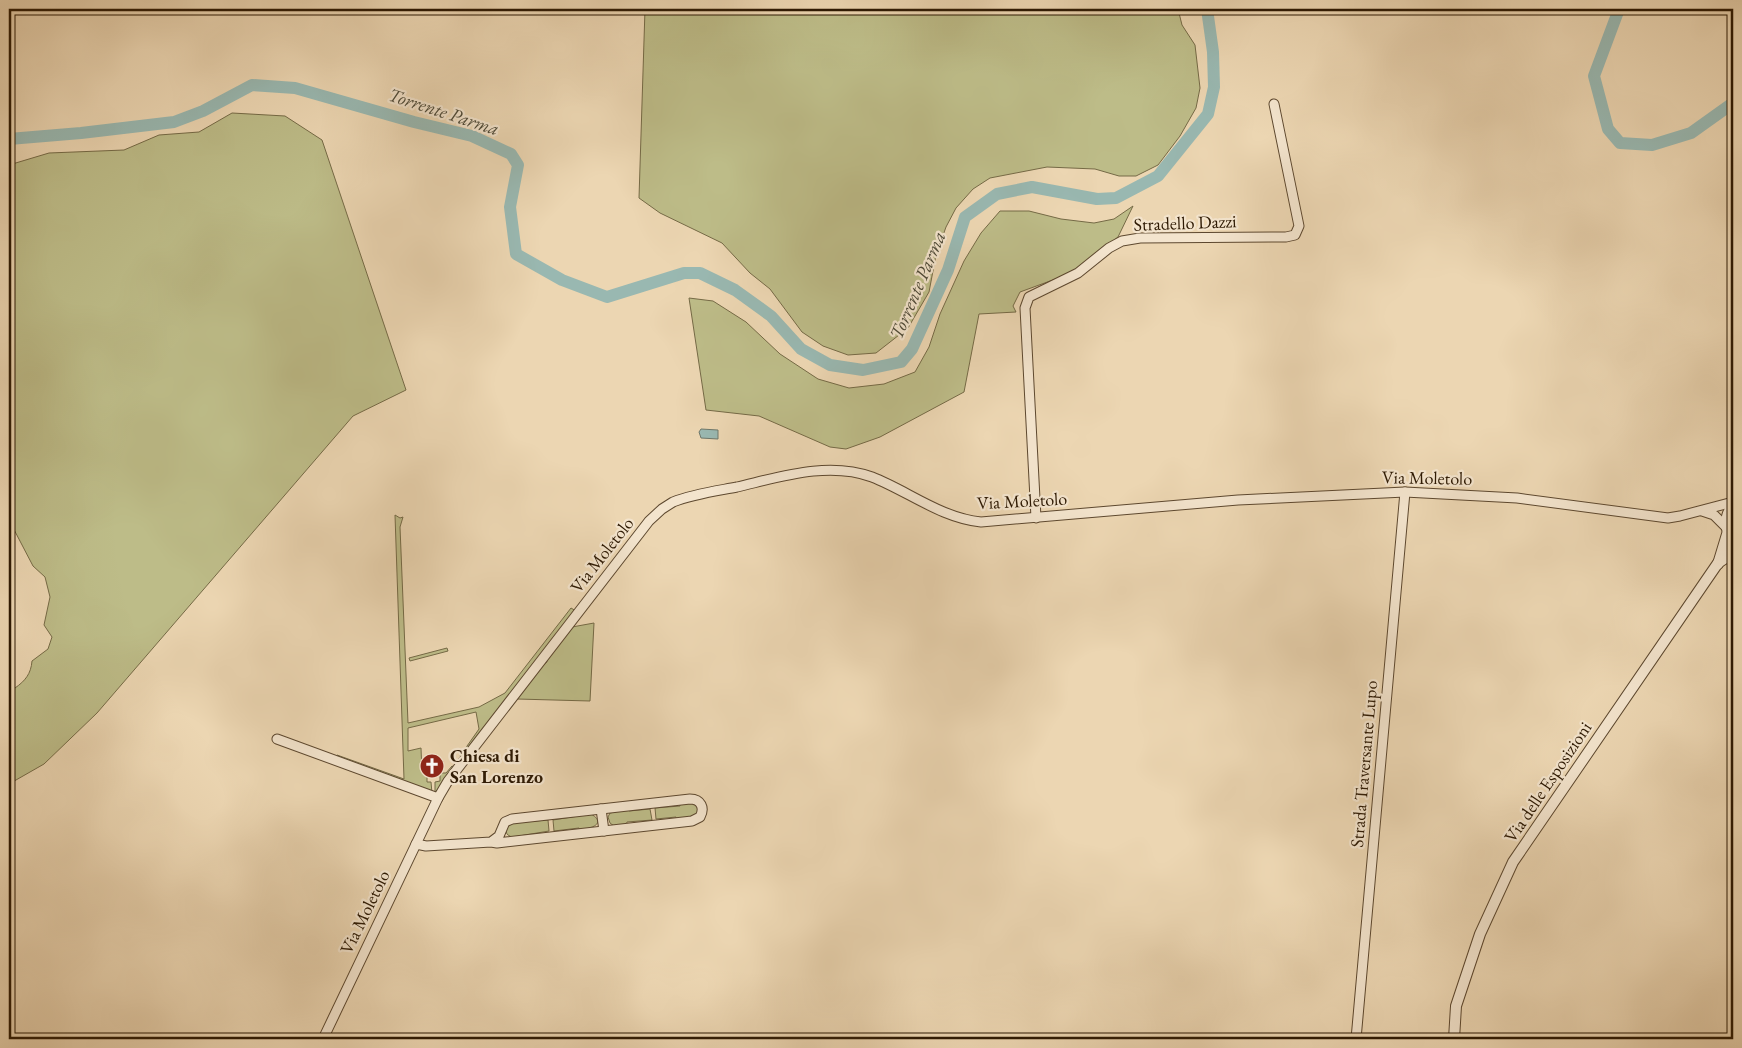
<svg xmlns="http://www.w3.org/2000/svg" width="1742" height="1048" viewBox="0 0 1742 1048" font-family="'EB Garamond',serif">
<rect width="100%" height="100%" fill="#ecd6b2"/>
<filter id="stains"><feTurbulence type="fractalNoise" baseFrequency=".004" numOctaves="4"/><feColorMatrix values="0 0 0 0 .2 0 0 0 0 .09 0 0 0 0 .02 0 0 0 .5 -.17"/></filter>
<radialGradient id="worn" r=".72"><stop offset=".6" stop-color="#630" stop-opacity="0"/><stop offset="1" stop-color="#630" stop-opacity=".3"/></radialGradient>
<g fill="#bdbc88" stroke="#756a46">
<path d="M645 9H1178L1182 25 1195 45 1200 88 1196 108 1180 136 1158 165 1136 176H1119L1095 169 1047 167 990 178 973 189 956 208 946 227 936 255 929 292 908 328 876 353 848 355 823 346 802 332 770 289 750 273 722 243 660 213 639 198Z"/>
<path d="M232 113 285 116 322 140 406 390 353 416 97 713 44 764 9 784V682L15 688C25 681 31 674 32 661L48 649 52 637 44 625 50 597 45 577 33 566 9 520V165L49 153 124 150 159 135 199 132Z"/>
<path d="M1133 206 1118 237 1072 273 1020 292 1013 306 1016 312 979 314 964 392 880 437 846 449 830 447 759 416 706 410 689 298 713 301 746 322 780 354 818 379 849 388 884 384 915 372 929 347 940 314 964 261 981 233 1000 211H1029L1061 219 1094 223 1114 219Z"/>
<path d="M395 515 400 518 403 517 400 527 408 723 479 707 505 693 571 608 576 611 462 757 460 756 479 729 476 712 408 728V751L421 748 422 773H427V782H431L432 793 336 759 337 755 404 779Z"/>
<path d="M594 623 590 701 517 699 543 665 547 662 546 658 572 627Z"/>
<path d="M447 648 448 651 410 661 409 658Z"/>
<path d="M452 766 454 767 438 790 435 792V782L440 781V773H446Z"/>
<path d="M691 802 696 804 699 810 695 816 676 819V817L656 819 655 808 680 806V804Z"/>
<path d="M629 809V811L650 809 652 820 627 822 626 825 614 826 610 823 608 817 610 813Z"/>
<path d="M591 814C608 824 589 829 580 830L579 828 554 831 553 820Z"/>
<path d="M548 820 549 831 513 837C505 836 504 829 509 823Z"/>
</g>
<path fill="#99b8b1" stroke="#6e786b" d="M701 429 718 430V439L701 438 699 432Z"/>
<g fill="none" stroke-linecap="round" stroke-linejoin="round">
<path stroke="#99b8b1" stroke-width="8" d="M9 137 11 138"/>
<g stroke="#99b8b1" stroke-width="12">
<path d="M1619 9 1594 76 1608 129 1620 143 1652 145 1691 133 1733 103"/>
<path d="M9 139 81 133 174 122 203 111 252 85 295 88 414 122 472 136 511 154 518 165 510 207 516 254 562 280 607 297 684 273H700L735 290 771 316 801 349 830 365 863 370 901 362 912 349 948 270 965 217 997 194 1032 187 1097 199 1116 198 1158 176 1208 114 1214 87 1213 52 1207 9"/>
</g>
<defs>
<g id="minor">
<path d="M1702 511 1714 515 1726 527"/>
<path d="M1036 518 1025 308 1029 297 1078 273 1109 248 1122 241 1140 238 1286 237 1295 235 1299 226 1274 104"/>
<path d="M277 739 438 798"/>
<path d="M601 809 604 831"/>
<path d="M416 844 426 846 491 842 497 843 692 821 700 817C705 808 701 799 690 799L512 819 505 822 499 836 491 842"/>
<path d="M323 1039 438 798 448 781 649 521 662 509 673 502C693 494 716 491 737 487 780 477 828 461 872 477 908 491 941 518 981 522L1238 500 1405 492 1517 498 1668 518 1680 516 1733 502"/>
<path d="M1356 1039 1405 492"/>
</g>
<g id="tertiary">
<path d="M1733 505C1724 516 1724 529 1733 541"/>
<path d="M1718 564 1728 531"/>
<path d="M1454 1039 1456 1006 1480 934 1513 862 1707 579 1718 563 1733 553"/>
</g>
</defs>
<use href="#minor" stroke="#5d482f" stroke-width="11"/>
<use href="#tertiary" stroke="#5d482f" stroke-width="12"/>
<use href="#minor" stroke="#f3e4cd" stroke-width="9"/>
<use href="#tertiary" stroke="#f3e4cd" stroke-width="10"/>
</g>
<defs>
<symbol id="church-disc" viewBox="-11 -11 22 22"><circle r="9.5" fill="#8f2418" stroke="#f3e4cd"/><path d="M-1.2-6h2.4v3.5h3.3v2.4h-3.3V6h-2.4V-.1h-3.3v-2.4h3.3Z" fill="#fff"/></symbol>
</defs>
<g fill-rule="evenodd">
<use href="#church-disc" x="418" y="752" width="28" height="28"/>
</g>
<g text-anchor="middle" stroke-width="4.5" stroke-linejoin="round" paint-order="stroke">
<g font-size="18" fill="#2d1903" stroke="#f3e4cd">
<text transform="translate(1185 223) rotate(-2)" y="6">Stradello Dazzi</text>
<text transform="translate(1427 478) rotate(1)" y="6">Via Moletolo</text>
<text transform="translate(1022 501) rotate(-3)" y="6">Via Moletolo</text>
<text transform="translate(602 555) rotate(-52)" y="6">Via Moletolo</text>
<text transform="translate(1364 764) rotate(-85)" y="6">Strada Traversante Lupo</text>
<text transform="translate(1548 782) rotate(-56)" y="6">Via delle Esposizioni</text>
<text transform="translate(365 912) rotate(-64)" y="6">Via Moletolo</text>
</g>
<g font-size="18" font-weight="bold" fill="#2d1903" stroke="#f3e4cd" text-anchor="start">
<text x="450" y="762">Chiesa di<tspan x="450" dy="21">San Lorenzo</tspan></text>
</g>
<g font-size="19" font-style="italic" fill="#4d4937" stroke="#f3e4cd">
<text transform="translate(444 111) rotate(18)" y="7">Torrente Parma</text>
<text transform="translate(917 285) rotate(-67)" y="7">Torrente Parma</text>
</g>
</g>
<rect width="1742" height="1048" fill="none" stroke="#ecd6b2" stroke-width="30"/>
<rect x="10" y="10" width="1722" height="1028" fill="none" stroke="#2d1903" stroke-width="2.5"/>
<rect x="15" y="15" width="1712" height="1018" fill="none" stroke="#2d1903"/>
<rect width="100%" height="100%" filter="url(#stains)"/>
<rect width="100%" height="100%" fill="url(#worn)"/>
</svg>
